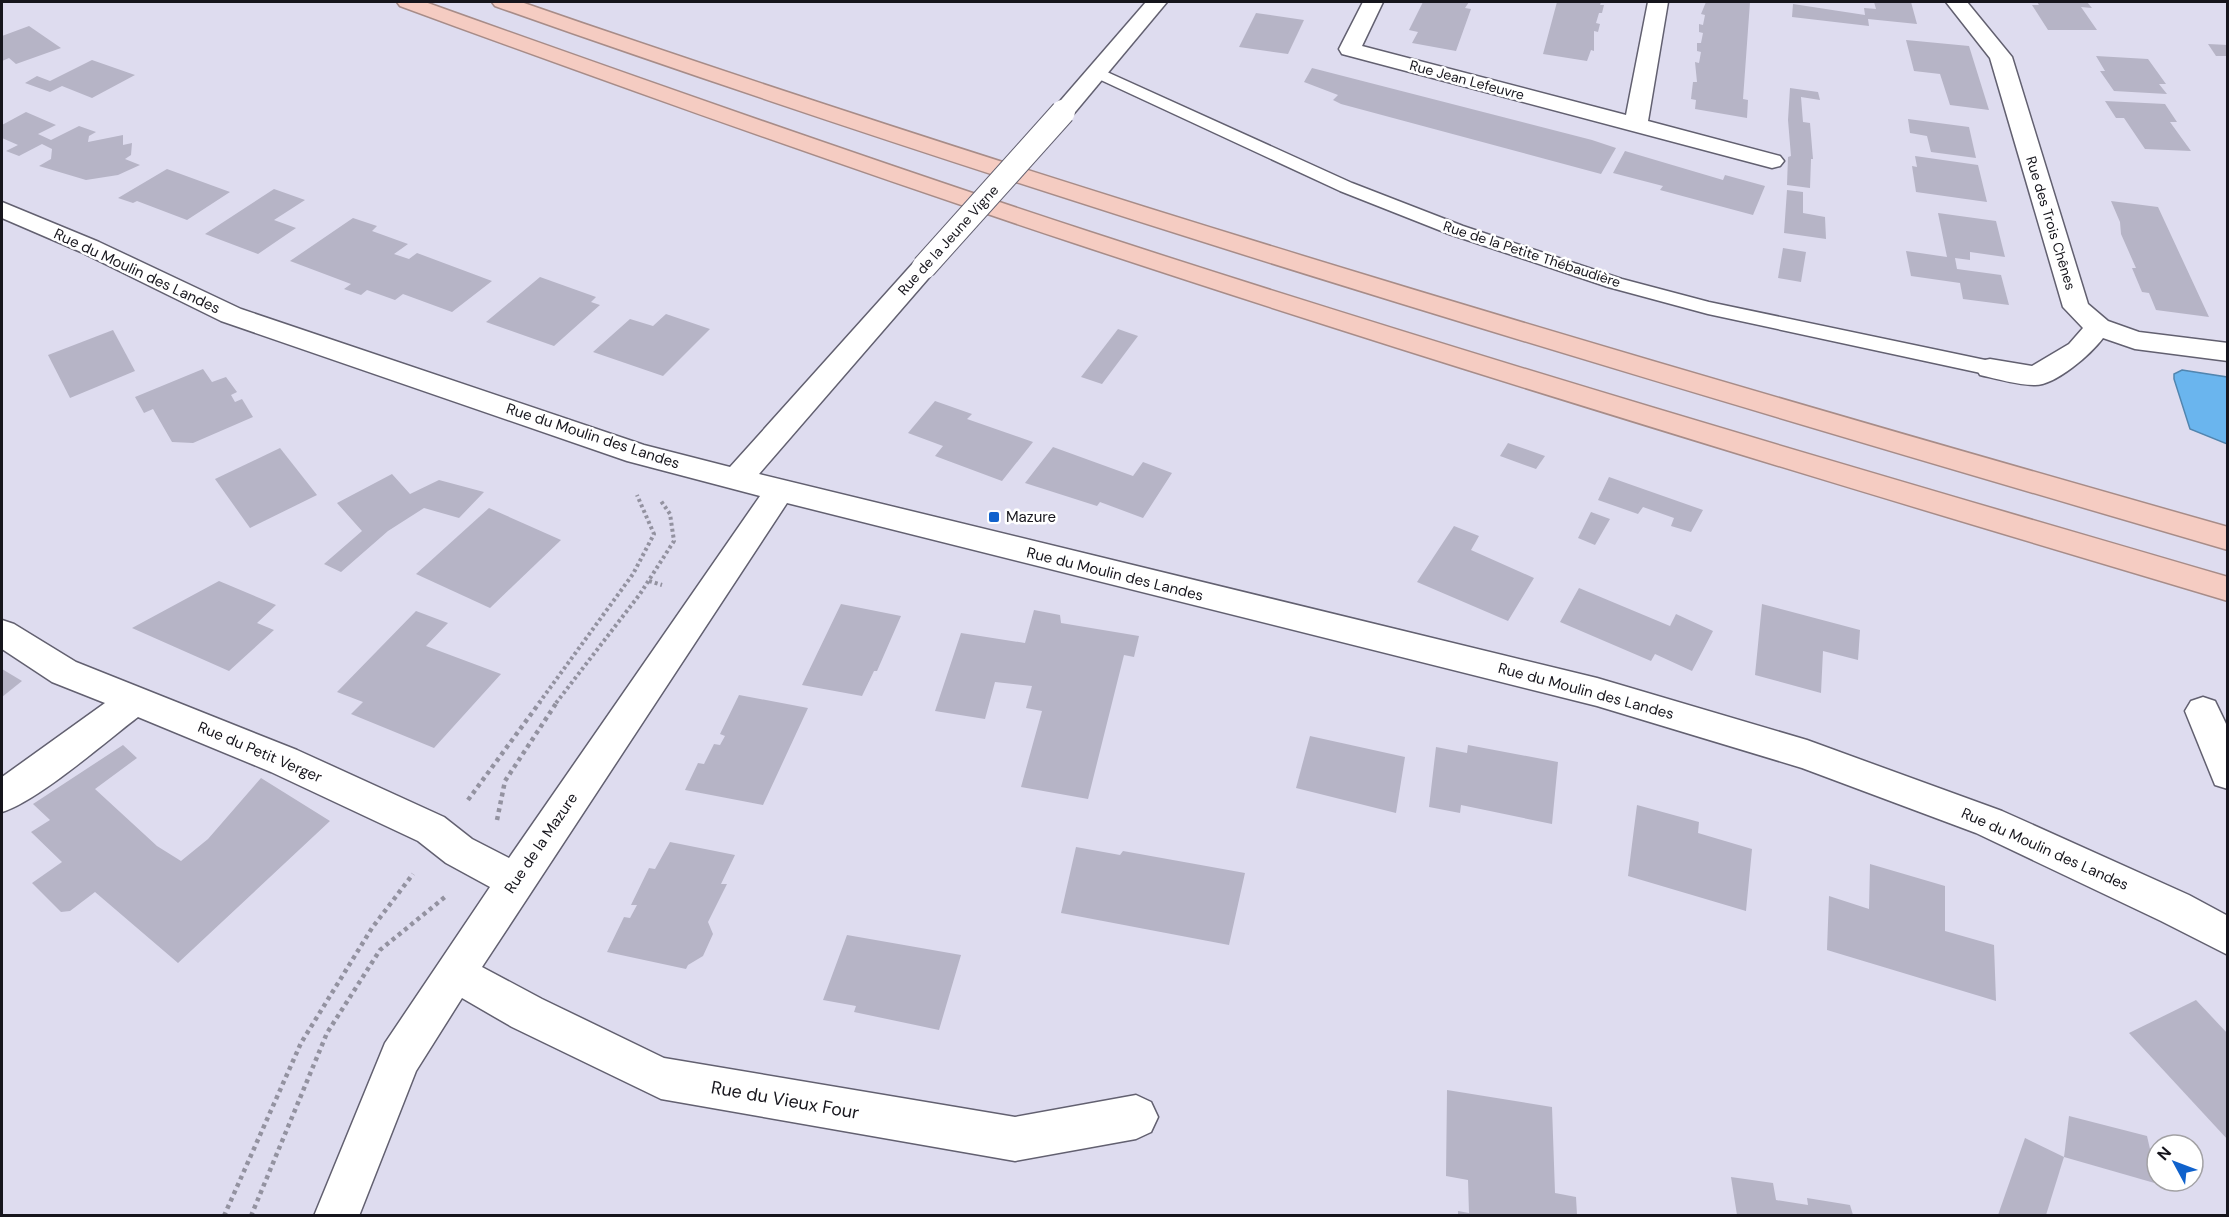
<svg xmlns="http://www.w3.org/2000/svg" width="2229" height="1217" viewBox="0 0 2229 1217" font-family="'DM Sans',sans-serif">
<rect width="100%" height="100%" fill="#dedcef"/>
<path fill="#6ab5ee" stroke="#5185af" stroke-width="1.5" d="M2182 370 2227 377V444L2190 429 2174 379V374Z"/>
<g fill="#b6b4c6">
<path d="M1423 2H1469L1465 8 1471 9 1456 51 1412 43 1418 32 1409 30Z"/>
<path d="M1557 2H1601L1600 5H1604L1602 13H1599L1596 23 1600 24 1598 32 1594 31V51L1591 50 1587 61 1543 54Z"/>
<path d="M1706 2H1750L1743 99 1748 100 1747 118 1695 109 1696 100 1691 99 1693 82H1697L1695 62 1699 63 1701 52 1697 51V43H1701L1703 33 1699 32V24L1703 25 1705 15 1701 14Z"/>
<path d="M1874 2H1911L1917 24 1868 19 1869 26 1792 17 1793 4 1865 15 1864 8 1876 9Z"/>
<path d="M2037 2H2087L2092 8 2081 7 2097 30H2048L2032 5H2039Z"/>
<path d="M1256 13 1304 20 1288 54 1239 47Z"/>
<path d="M29 26 61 48 16 64 9 58 2 61V36Z"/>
<path d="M1906 40 1969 46 1989 110 1950 105 1940 74 1914 71Z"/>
<path d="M2208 44 2228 45V56H2216Z"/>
<path d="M2096 56 2148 59 2166 84H2159L2167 94 2114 91 2100 71H2105Z"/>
<path d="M92 60 135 75 92 98 62 86 50 92 25 83 37 76 50 81Z"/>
<path d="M1312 68 1592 140 1616 148 1601 174 1341 104 1333 100 1338 95 1304 82Z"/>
<path d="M1790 88 1818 92 1820 100 1801 97 1803 122 1810 123 1813 159H1811L1810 188 1787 185 1788 157 1791 156 1788 120Z"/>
<path d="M2105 101 2165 104 2177 122H2170L2191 151 2145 149 2124 118H2116Z"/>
<path d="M26 112 56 125 38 134 51 140 79 126 96 132 89 136 88 142 123 135V145L132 143 131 155 125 159 140 165 118 175 86 180 39 166 51 159 52 149 42 144 19 156 6 151 18 145 2 138V125Z"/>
<path d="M1908 119 1969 127 1976 158 1931 152 1927 136 1910 133Z"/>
<path d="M1625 151 1723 180 1725 175 1765 186 1753 215 1660 190 1663 186 1613 173Z"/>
<path d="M1915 156 1978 165 1987 202 1916 192 1912 166 1917 167Z"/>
<path d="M167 169 230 192 187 220 137 201 133 203 118 198Z"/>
<path d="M274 189 305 200 274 220 296 228 258 254 205 234Z"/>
<path d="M1787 190 1803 192V213L1825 217 1826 239 1784 233Z"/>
<path d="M2111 201 2158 207 2209 317 2156 310 2149 293 2142 292 2132 268H2136L2121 234 2120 222Z"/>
<path d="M1938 213 1996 221 2005 257 1970 252V260L1955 258 1957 269 2001 275 2009 305 1963 299 1960 283 1911 276 1906 251 1947 257Z"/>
<path d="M353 218 377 226 372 231 408 244 394 254 409 259 417 253 492 281 452 312 403 294 395 300 367 290 361 295 344 289 351 284 290 261Z"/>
<path d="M1783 248 1806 252 1801 282 1778 278Z"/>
<path d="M540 277 596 297 591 302 600 305 554 346 486 322Z"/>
<path d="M666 314 710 329 663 376 593 352 630 319 653 326Z"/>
<path d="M1118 329 1138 336 1102 384 1081 377Z"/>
<path d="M113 330 135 371 70 398 48 355Z"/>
<path d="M203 369 212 382 226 377 237 392 231 395 235 402 242 399 253 417 193 443 172 442 153 409 144 413 135 397Z"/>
<path d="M935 401 972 414 967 419 1033 442 1002 481 935 456 943 446 908 433Z"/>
<path d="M1508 443 1545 456 1536 469 1500 456Z"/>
<path d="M1053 447 1133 476 1143 462 1172 473 1143 518 1100 502 1097 506 1025 483Z"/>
<path d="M280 448 317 495 250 528 215 479Z"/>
<path d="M392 474 410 494 439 480 484 492 459 518 424 508 388 531 341 572 324 564 362 531 337 503Z"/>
<path d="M1609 477 1703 510 1691 532 1671 526 1674 518 1643 507 1638 514 1598 500Z"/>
<path d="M489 508 561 540 490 608 416 574Z"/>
<path d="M1591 512 1610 519 1595 545 1578 538Z"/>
<path d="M1454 526 1479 536 1471 550 1534 578 1508 621 1417 582Z"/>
<path d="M219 581 276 605 257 623 274 630 229 671 132 628Z"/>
<path d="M1579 588 1670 626 1676 614 1713 631 1692 671 1655 654 1651 661 1560 622Z"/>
<path d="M841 604 901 616 877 671H874L862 696 802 685Z"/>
<path d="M1762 604 1860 630 1858 660 1823 651 1821 693 1755 675Z"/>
<path d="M1034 610 1060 615 1061 623 1139 636 1134 657 1124 655 1088 799 1021 787 1042 711 1026 708 1032 686 995 682 985 719 935 711 961 633 1025 643Z"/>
<path d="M416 611 448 623 426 646 501 674 434 748 351 714 363 702 337 692Z"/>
<path d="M2 669 22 681 2 697Z"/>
<path d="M739 695 808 708 763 805 685 790 698 763 704 764 714 744 720 745 725 736 720 734Z"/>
<path d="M1310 736 1405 757 1396 813 1296 788Z"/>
<path d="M123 745 137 758 95 789 157 846 181 861 208 839 261 778 330 821 178 963 95 892 70 911 61 912 32 883 62 862 31 832 50 820 33 804Z"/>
<path d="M1468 745 1558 762 1552 824 1461 805 1460 813 1429 807 1436 747 1467 753Z"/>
<path d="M1637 805 1699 822 1698 833 1752 849 1746 911 1628 876Z"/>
<path d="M670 842 735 855 721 884H727L708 922 713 934 703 956 688 965 686 969 607 952 624 917 630 918 637 905H631L649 868 655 869Z"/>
<path d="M1076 847 1120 855 1123 851 1245 873 1229 945 1061 913Z"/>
<path d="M1870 864 1945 886V931L1994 945 1996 1001 1827 950 1829 896 1869 909Z"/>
<path d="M847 935 961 955 939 1030 854 1012 856 1006 823 1000Z"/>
<path d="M2196 1000 2228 1034V1140L2129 1033Z"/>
<path d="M1447 1090 1552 1107 1555 1193 1576 1197 1577 1215H1458V1211L1469 1213 1468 1180 1446 1176Z"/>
<path d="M2069 1116 2147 1136 2158 1184 2064 1157Z"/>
<path d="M2025 1138 2064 1157 2046 1215H1998Z"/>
<path d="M1731 1177 1773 1183 1776 1200 1808 1205 1807 1198 1850 1205 1853 1215H1737Z"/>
</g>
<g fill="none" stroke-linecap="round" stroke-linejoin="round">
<defs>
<path id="lane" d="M1096 67 1352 183 1463 226 1622 279 1709 302 1990 361 1997 363 2000 368 1997 373 1990 375 1708 314 1608 287 1449 234 1340 191 1090 75 1088 72 1090 69Z"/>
<g id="street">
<path d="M1146 2H1167L1071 117H1055L1051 112 1055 107Z"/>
<path d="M1363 2H1383L1362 46 1626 115 1648 2H1668L1648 121 1780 156 1784 161 1780 166 1772 168 1342 54 1339 49Z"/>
<path d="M1946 2H1967L2012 57 2088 304 2108 321 2139 332 2228 343V361L2135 349 2103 338C2091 354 2056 385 2035 385 2018 385 1997 379 1980 375L1976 368 1980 361 1990 359 2032 366 2069 344 2083 328 2063 307 1990 58Z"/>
<path d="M2 202 99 242 241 309 644 445 730 467 915 261 924 259 933 261 937 267 933 273 759 474 1597 678 1807 740 2002 811 2189 895 2228 916V955L2161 921 1976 833 1802 768 1597 706 787 503 482 967 542 999 664 1058 1015 1117 1136 1095 1151 1102 1158 1117 1151 1132 1136 1139 1015 1161 661 1099 512 1027 462 998 416 1071 359 1216H314L385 1043 490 887 446 863 418 841 271 772 138 717C105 742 38 801 2 812V777L105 703 52 682 2 649V620L14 624 76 662 297 750 444 817 472 839 509 858 760 496 627 461 221 321 81 252 2 218Z"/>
<path d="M2203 697 2215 701 2228 728V789L2215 785 2185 711 2191 701Z"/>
</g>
<g id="highway">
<path d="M397 2H425C646 81 867 159 1090 232 1467 355 1847 466 2228 577V601C1842 486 1456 370 1074 243 848 168 623 88 400 6Z"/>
<path d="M492 2H521C1084 197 1654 364 2228 527V550C1646 380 1066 208 495 6Z"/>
</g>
</defs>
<use href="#lane" stroke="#626070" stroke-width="3"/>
<use href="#street" stroke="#626070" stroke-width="3"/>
<use href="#highway" stroke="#a78c88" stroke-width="3"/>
<g stroke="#9392a0" stroke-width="4" stroke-dasharray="3 3" stroke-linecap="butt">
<path d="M649 581 662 585"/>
<path d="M539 703 633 574 654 534 637 495"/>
<path d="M556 703 640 594 674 541 670 514 661 501"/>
</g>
<g stroke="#9392a0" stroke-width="4.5" stroke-dasharray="4 4" stroke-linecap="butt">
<path d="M468 800 540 702"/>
<path d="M497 820 505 781 557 702"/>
<path d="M224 1216 301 1043 372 928 413 874"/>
<path d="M251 1216 327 1033 380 950 445 897"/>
</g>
<use href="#lane" fill="#fff" fill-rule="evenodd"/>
<use href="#street" fill="#fff" fill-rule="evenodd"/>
<use href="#highway" fill="#f5ccc2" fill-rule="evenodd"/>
<defs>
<path id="street-bridge" d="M924 267 1063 112"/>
</defs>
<use href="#street-bridge" stroke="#626070" stroke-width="26" stroke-linecap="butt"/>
<use href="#street-bridge" stroke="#fff" stroke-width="24"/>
</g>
<rect fill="#1062cc" stroke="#fff" stroke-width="2" x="988" y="511" width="12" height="12" rx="3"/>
<g text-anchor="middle" stroke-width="5" stroke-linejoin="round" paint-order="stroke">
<g font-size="14" fill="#16151c" stroke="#fff">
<text transform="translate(1467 80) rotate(15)" y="5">Rue Jean Lefeuvre</text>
<text transform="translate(2051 223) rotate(73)" y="5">Rue des Trois Chênes</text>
<text transform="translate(948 240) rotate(-48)" y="5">Rue de la Jeune Vigne</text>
<text transform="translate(1532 254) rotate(18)" y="5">Rue de la Petite Thébaudière</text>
</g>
<g font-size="15" fill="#16151c" stroke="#fff">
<text transform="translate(137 271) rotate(25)" y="5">Rue du Moulin des Landes</text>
<text transform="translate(593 436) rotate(18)" y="5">Rue du Moulin des Landes</text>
<text transform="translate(1115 574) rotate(14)" y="5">Rue du Moulin des Landes</text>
<text transform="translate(1586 691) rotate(15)" y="5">Rue du Moulin des Landes</text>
<text transform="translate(260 752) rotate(23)" y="5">Rue du Petit Verger</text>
<text transform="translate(541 843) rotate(-56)" y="5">Rue de la Mazure</text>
<text transform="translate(2045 849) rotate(24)" y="5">Rue du Moulin des Landes</text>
</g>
<g font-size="15" fill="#16151c" stroke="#fff" text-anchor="start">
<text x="1006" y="522">Mazure</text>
</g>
<g font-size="18" fill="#16151c" stroke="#fff">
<text transform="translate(785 1100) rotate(10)" y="6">Rue du Vieux Four</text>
</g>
</g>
<rect width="2229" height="1217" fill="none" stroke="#16151c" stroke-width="6"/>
<g transform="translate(2175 1163) rotate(311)"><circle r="28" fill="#ffffff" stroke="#a2a1a4" stroke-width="1.5"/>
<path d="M0-4.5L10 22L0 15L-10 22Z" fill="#1062cc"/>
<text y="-9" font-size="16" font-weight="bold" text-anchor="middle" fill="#16151c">N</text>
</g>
</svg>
